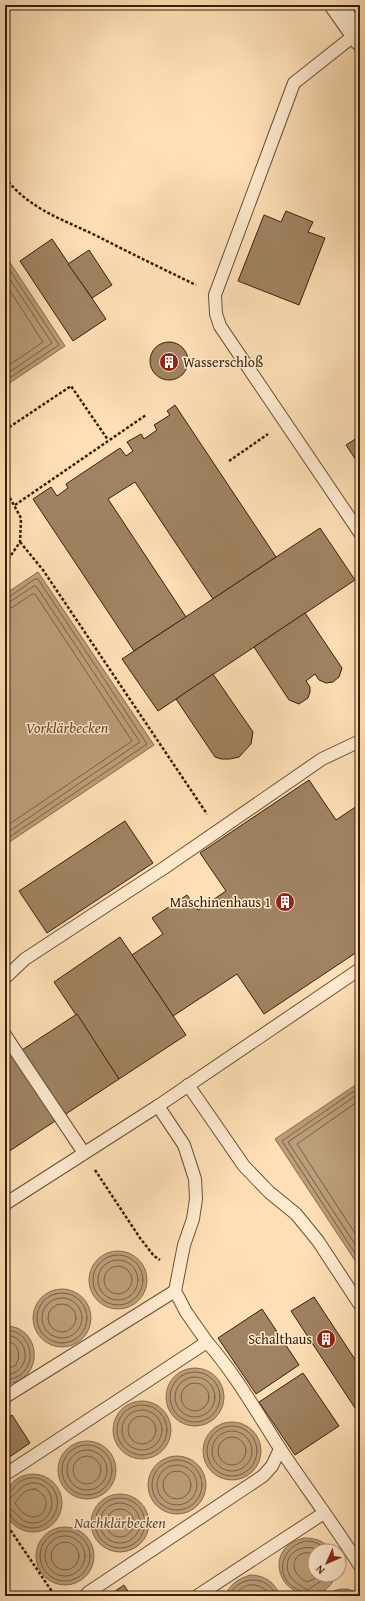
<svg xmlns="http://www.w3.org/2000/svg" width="365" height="1601" viewBox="0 0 365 1601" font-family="'Gentium Book Plus',serif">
<rect width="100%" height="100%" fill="#ffe0b6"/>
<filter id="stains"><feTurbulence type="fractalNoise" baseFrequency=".005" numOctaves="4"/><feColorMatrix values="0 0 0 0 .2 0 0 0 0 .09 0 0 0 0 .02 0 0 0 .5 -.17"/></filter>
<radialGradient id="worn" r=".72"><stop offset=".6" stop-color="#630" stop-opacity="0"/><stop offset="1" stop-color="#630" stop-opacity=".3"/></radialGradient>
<g fill="#bb9e7a" stroke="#876b4c">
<path d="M5 255 65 346 5 386Z"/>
<path d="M38 572 154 745 5 845V594Z"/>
<path d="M360 1082V1268L275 1139Z"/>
<circle cx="118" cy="1280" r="29"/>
<circle cx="62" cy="1318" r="29"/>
<path d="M5 1326C42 1325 46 1382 5 1384Z"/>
<circle cx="195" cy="1397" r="29"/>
<circle cx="142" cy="1430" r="29"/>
<circle cx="232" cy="1451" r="29"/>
<circle cx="87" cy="1470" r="29"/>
<circle cx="177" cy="1485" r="29"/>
<circle cx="33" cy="1503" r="29"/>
<circle cx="120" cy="1523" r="29"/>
<circle cx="65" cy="1556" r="29"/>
<path d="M304 1538C317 1538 324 1541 332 1551H315V1575H336C333 1584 326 1591 317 1594 279 1601 261 1548 304 1538Z"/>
<path d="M250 1575C264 1575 275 1582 280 1596H225C230 1584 238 1579 250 1575Z"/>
<path d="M341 1589H348L360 1594V1596H325L333 1591Z"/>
</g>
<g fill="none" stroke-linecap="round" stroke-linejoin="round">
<g stroke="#7a5e40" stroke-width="1">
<path d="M5 263 59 345 5 381"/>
<path d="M5 272 52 343 5 375"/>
<path d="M5 283 43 342 5 368"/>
<path d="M5 597H9L35 579H38L147 744 5 840"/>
<path d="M5 602 11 601 34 586H36L140 742 5 834"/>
<path d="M5 608 13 607 32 594H35L132 741 5 827"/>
<path d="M360 1087 282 1141 360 1261"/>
<path d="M360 1093 288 1142 360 1252"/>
<path d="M360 1100 297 1144 360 1241"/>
<circle cx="118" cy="1280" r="25"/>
<circle cx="118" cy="1280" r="20"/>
<circle cx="118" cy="1280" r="14"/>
<circle cx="62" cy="1318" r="25"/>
<circle cx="62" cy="1318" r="20"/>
<circle cx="62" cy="1318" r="14"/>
<path d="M5 1330C37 1330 40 1378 5 1380"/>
<path d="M5 1335C31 1335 33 1374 5 1375"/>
<path d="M5 1341C19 1342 22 1356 15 1366L5 1369"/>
<circle cx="195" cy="1397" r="25"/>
<circle cx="195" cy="1397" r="20"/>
<circle cx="195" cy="1397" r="14"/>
<circle cx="142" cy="1430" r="25"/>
<circle cx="142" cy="1430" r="20"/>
<circle cx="142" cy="1430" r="14"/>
<circle cx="232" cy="1451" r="25"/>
<circle cx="232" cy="1451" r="20"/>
<circle cx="232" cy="1451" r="14"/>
<circle cx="87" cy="1470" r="25"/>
<circle cx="87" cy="1470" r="20"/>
<circle cx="87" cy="1470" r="14"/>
<circle cx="177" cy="1485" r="25"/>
<circle cx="177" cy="1485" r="20"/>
<circle cx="177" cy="1485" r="14"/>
<path d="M35 1489C46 1494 50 1504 42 1514 30 1522 21 1512 15 1503 21 1495 24 1489 35 1489Z"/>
<path d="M5 1494C14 1493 16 1476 36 1478 42 1479 48 1483 52 1487 69 1509 43 1539 19 1524 14 1522 12 1517 9 1513L5 1512"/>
<circle cx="120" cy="1523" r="25"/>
<path d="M5 1499C18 1498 19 1481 36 1483 59 1487 56 1523 33 1523 17 1523 17 1508 5 1507"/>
<circle cx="120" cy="1523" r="20"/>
<circle cx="120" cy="1523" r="14"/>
<circle cx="65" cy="1556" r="25"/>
<circle cx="65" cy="1556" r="20"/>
<circle cx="65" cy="1556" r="14"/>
<path d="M320 1551C302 1540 279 1556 290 1576 294 1583 301 1585 307 1590L321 1581 326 1575"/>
<path d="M315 1555C298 1545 282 1569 307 1582L314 1579 319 1575"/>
<path d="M229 1596C238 1575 268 1574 276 1596"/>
<path d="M235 1596C243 1580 262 1582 271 1596"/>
<path d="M303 1596 302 1592C299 1590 296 1589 293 1587 264 1566 302 1521 327 1551"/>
</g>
</g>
<g fill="#9f8362" stroke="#381e07">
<path d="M286 211 313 222 308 232 325 238 299 305 238 281 264 215 281 222Z"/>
<path d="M52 239 106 319 73 341 20 261Z"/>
<path d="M89 250 112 285 92 298 68 264Z"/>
<circle cx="169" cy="361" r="19"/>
<path d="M175 405 276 557 213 599 135 482 108 499 186 617 134 651 33 499 51 487 57 496 68 488 66 484 120 448 126 456 133 451 127 442 141 434 144 439 157 430 154 425 170 415 167 411Z"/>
<path d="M360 436V466L346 445Z"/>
<path d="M320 528 355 580 158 711 122 659Z"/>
<path d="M305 613 342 668 339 677 333 682 326 683 319 680 315 674 306 681 310 687V692L308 698 299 704 289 700 254 647Z"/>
<path d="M213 674 253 732 251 744 239 757 230 759H221L215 757 176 699Z"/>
<path d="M309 780 336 820 360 804V950L264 1014 237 974 173 1016 132 955 163 934 152 918 187 895 198 910 226 891 200 853Z"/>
<path d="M125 821 153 863 47 933 19 891Z"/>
<path d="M120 937 186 1035 119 1079 54 982Z"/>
<path d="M77 1014 119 1079 5 1154V1061Z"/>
<path d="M314 1297 360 1367V1405L355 1408 291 1311Z"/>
<path d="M262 1309 299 1365 256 1394 218 1338Z"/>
<path d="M303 1373 339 1426 295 1455 259 1402Z"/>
<path d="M12 1415 30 1443 5 1460V1420Z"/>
<path d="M124 1585 131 1596H108Z"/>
</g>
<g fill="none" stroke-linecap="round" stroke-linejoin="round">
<defs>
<g id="service">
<path d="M356 34 294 83 215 295 216 314 220 326 360 533"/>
<path d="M5 978 25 959 164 868 322 759 360 741"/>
<path d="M5 1035 84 1153"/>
<path d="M188 1085 244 1166 269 1192 296 1214 318 1241 360 1305"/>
<path d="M5 1204 158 1106 360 969"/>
<path d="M207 1342C236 1375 257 1413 281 1450 307 1489 335 1526 360 1566"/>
<path d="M5 1397 175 1291"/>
<path d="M5 1473 9 1472 207 1342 186 1312 175 1291 184 1245 193 1219 196 1199 195 1179 184 1145 158 1106"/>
<path d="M85 1596 89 1592 263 1476 272 1466 280 1449"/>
<path d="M197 1596 324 1513"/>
</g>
<path id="tertiary" d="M336 5 360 39"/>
</defs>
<use href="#service" stroke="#6a4e33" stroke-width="14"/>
<use href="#tertiary" stroke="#6a4e33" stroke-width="24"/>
<g stroke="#381e07" stroke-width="2.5" stroke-dasharray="3 2" stroke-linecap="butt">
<path d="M5 178C31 210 62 219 97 236 130 253 163 269 196 285"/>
<path d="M5 430 71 386 108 440"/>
<path d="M229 461 268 434"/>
<path d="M5 489 21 518 20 542 5 564"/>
<path d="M15 505 146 415"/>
<path d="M20 542 43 570 207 814"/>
<path d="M95 1170 140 1238 154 1256 160 1260"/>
<path d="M5 1522 55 1596"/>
</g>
<use href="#service" stroke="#ffebd0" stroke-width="12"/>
<use href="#tertiary" stroke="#ffebd0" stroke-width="22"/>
</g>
<defs>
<symbol id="building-disc" viewBox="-11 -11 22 22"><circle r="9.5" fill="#8f2418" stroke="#ffebd0"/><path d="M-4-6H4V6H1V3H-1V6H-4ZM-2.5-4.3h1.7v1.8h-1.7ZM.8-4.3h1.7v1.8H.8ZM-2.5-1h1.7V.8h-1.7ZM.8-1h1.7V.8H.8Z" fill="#fff"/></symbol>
</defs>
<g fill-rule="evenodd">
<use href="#building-disc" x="158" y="351" width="22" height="22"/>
<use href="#building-disc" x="274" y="891" width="22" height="22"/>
<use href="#building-disc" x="315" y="1328" width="22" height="22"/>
</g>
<g text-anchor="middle" stroke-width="3" stroke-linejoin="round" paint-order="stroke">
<g font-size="14" fill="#381e07" stroke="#ffebd0" text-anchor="end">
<text x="183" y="367" text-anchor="start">Wasserschloß</text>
<text x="271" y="907">Maschinenhaus 1</text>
<text x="312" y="1344">Schalthaus</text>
</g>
<g font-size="15" font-style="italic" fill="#664b2f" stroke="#ffebd0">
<text x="67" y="733">Vorklärbecken</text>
<text x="120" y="1528">Nachklärbecken</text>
</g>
</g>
<rect width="365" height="1601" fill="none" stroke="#ffe0b6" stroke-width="20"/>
<rect x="6" y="6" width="353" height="1589" fill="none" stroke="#381e07" stroke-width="2"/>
<rect x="10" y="10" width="345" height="1581" fill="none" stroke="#381e07"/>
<g transform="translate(327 1563) rotate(225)"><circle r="19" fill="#ffebd0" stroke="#af9980"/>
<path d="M0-3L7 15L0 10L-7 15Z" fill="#8f2418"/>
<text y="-6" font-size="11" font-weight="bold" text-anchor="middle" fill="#381e07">N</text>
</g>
<rect width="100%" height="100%" filter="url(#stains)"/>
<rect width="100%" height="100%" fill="url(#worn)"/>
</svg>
